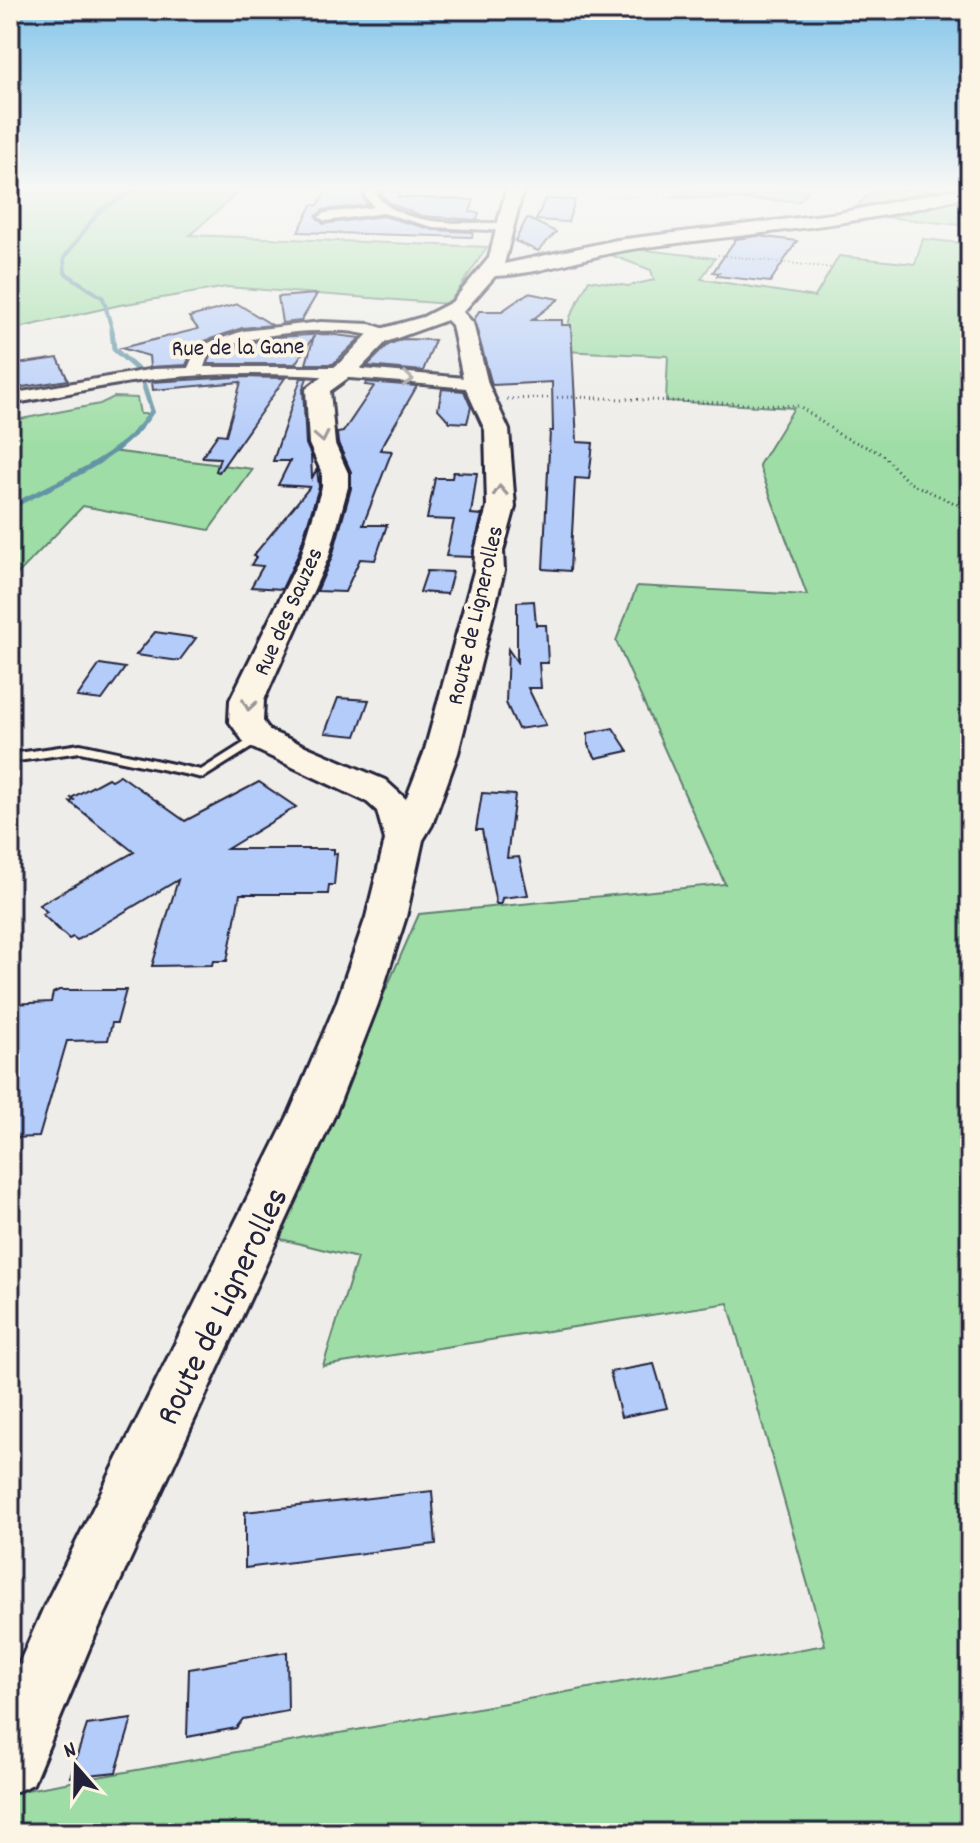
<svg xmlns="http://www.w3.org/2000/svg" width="980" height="1843" viewBox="0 0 980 1843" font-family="Dekko,sans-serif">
<rect width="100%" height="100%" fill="#eeede9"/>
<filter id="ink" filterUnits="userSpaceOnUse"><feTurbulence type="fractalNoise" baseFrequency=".0125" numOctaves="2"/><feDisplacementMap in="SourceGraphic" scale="16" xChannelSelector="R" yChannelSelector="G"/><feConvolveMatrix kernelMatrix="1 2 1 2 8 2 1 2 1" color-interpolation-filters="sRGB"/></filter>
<g filter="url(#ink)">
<g fill="#9edda5" stroke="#608070" stroke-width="2">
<path d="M10 190H241L190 235 487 247 449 304 227 287 120 305 10 330Z"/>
<path d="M681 190H809L799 201 674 197Z"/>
<path d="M872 190H970V226L874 216 854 210Z"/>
<path d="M923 239 970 244V1833H10V1793L825 1645 728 1303 323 1366 357 1258 277 1238 419 914 725 884 616 641 637 586 807 595 759 465 794 408 666 401 668 356 563 351 570 317 589 280 628 286 654 280 651 270 603 252 627 248 715 258 701 279 815 297 839 256 915 264Z"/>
<path d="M114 397 137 398 140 414H148L135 435 112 451 253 469 209 530 83 506 10 582V421L100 404Z"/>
</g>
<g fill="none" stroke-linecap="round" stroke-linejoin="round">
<path stroke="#6494a5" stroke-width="4" d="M113 333 103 298 65 273 64 258 99 211 135 190"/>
<g stroke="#6494a5" stroke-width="5">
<path d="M112 331 114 349 139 371"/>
<path d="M10 507C60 481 120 461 152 411L142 380"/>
</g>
</g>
<g fill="#b4ccfa" stroke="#22223b" stroke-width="2">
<path d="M327 190 364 191 363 198 368 205 323 210 316 216 323 224 383 216 433 230 473 232 472 237 298 232 312 205H318Z"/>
<path d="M383 191 400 192 398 197 474 200 470 212 479 213 477 220 421 216 391 204 381 195Z"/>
<path d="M545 199 575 200 568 222 536 220Z"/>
<path d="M527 218 556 232 538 251 515 241Z"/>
<path d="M758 236 797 241 770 282 717 276 719 273 713 272 736 239Z"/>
<path d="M528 293 559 299 532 320H562V325H571L577 442 593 443 589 479 575 478 570 571 543 569 550 431H553L552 382 492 385 474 320 479 311H502Z"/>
<path d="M317 294 301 321 282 323 278 297Z"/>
<path d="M238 304 272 325 242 328 196 344 186 365 150 367 149 356 121 348 198 329 189 317Z"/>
<path d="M327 334 360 338 333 364H306L314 336 295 364H208L211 355 242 345 275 337Z"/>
<path d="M402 339 435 340 423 371 367 366 388 345Z"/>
<path d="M58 358 68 380 16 388 10 365Z"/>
<path d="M235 377 285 378 219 472 216 471 220 458 202 457 218 434 226 435 241 382 153 390 152 382Z"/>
<path d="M301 378H307L303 389 306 444 311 455 312 478 317 469 319 487 298 555 282 589 251 587 263 566 251 565 256 557 253 556 310 487 278 485 290 461H273Z"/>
<path d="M367 382 417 386 380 450 392 451 363 525H387L375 560 360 559 345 592 317 591 332 557 351 488V472L338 443 337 433 343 432 374 386 365 385Z"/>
<path d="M442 389 464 391 471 407 467 423 450 422 438 409Z"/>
<path d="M453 472 477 473 471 514 482 515 472 557 446 556 454 520 427 519 435 478H452Z"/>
<path d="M427 571 453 572 447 594 420 592Z"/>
<path d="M534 601 536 625H546L548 663H539L541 688H528L546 725 518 729 506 703 508 649 517 662V602Z"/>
<path d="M155 632 196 638 179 661 136 655Z"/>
<path d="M100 664 125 668 102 700 77 697Z"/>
<path d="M338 698 369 700 356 736 325 733Z"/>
<path d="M613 728 628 751 596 758 588 745V733Z"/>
<path d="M120 775 185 821 259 782 296 807 227 849H334V854L337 853 334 885H329L328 894H240L227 961H213L212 965 152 966 178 880 77 940 73 937 69 939 42 914 47 912 39 905 134 852 70 802 74 800 71 798 108 778 111 780Z"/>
<path d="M482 793 515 795 507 858 519 857 528 895 502 898 501 904H496L482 830H476Z"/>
<path d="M59 990H126L117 1023H112L108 1040 67 1041 39 1137 10 1138V1004L51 1002 53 993Z"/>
<path d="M654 1364 667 1408 621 1417 610 1372Z"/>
<path d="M432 1491 436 1544 245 1568V1512Z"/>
<path d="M287 1652 288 1711 243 1719 236 1728 187 1737 189 1669Z"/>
<path d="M132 1719 116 1772 70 1777 87 1725Z"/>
</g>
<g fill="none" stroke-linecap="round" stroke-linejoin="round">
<defs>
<path id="lane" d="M258 734 262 735 264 738 262 741 203 778 80 752 18 761 12 757 18 753 80 744 201 770Z"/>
<g id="street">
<path d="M368 190H380L377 196C405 229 468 222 507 223L513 227 507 231 433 227 383 213 325 221 319 217 325 213 374 207 365 196Z"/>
<path d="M321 322 370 324 398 333C387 342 358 331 344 331 298 329 251 335 209 353L204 367H341L476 379 484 384 476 389C370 379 261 367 154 379 106 384 58 396 10 404V394L154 369 188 368 197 347 243 331Z"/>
</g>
<path id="secondary" d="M506 190H523L504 264 617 240 839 213 950 190H970V195C859 227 746 233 632 249 586 256 542 274 495 276L463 312 473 323 488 384 509 430 515 507 503 551 504 571 458 753 432 825 423 840 406 917 378 1004 336 1112 89 1649 33 1784 10 1794V1684L44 1607 290 1112 336 1004 366 917 385 840 377 811 367 802 246 745 229 721 230 700 301 556 322 487V473L309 444 306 389 343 360 370 332 423 317 452 302 489 258ZM447 320 452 325 464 384 485 430 487 507 475 551 474 571 424 753 406 799 385 780 270 731 263 721 264 700 329 556 348 487V473L335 444 330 391 359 370 386 342Z"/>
</defs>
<use href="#lane" stroke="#22223b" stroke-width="6"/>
<use href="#street" stroke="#22223b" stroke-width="6"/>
<use href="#secondary" stroke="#22223b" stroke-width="6"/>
<g stroke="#22223b" stroke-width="2" stroke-dasharray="1 3" stroke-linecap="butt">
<path d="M534 194 712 198"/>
<path d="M718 255 832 268"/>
</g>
<g stroke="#22223b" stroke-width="3" stroke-dasharray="1 4" stroke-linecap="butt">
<path d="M507 399 574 397 799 406 840 435 882 454 908 482 970 510"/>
<path d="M970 475 967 477 970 490"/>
</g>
<use href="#lane" fill="#fcf5e5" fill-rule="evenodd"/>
<use href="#street" fill="#fcf5e5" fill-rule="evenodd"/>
<use href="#secondary" fill="#fcf5e5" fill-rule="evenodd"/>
</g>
<defs><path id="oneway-chevron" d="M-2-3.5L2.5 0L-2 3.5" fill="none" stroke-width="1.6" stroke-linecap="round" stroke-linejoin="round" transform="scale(2)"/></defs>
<g stroke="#9a9698">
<use href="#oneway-chevron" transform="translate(408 379) rotate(6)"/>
<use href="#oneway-chevron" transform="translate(322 437) rotate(79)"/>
<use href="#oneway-chevron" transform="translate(500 491) rotate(-93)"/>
<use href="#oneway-chevron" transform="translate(249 705) rotate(99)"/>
</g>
</g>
<linearGradient id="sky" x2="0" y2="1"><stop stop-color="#85c6ea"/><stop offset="0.42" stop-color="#f7f7f5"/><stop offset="1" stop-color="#f7f7f5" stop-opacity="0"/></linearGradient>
<rect width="980" height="448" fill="url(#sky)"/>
<g text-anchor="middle" stroke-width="8" stroke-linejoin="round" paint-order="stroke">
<g font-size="24" fill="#22223b" stroke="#fcf5e5">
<text transform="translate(238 346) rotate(-1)" y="8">Rue de la Gane</text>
<text transform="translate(287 611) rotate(-66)" y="8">Rue des Sauzes</text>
<text transform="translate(474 615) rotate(-77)" y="8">Route de Lignerolles</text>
</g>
<g font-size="34" fill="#22223b" stroke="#fcf5e5">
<text transform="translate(220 1305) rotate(-64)" y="12">Route de Lignerolles</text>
</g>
</g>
<rect width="980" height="1843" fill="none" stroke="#fcf5e5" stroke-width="40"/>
<rect x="20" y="20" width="940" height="1803" fill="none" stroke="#22223b" stroke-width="3" filter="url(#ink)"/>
<g transform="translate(76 1767) rotate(340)" stroke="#fcf5e5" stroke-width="6" paint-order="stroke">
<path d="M0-6L14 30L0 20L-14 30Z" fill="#22223b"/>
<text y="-12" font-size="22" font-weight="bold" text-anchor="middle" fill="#22223b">N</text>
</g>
</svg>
